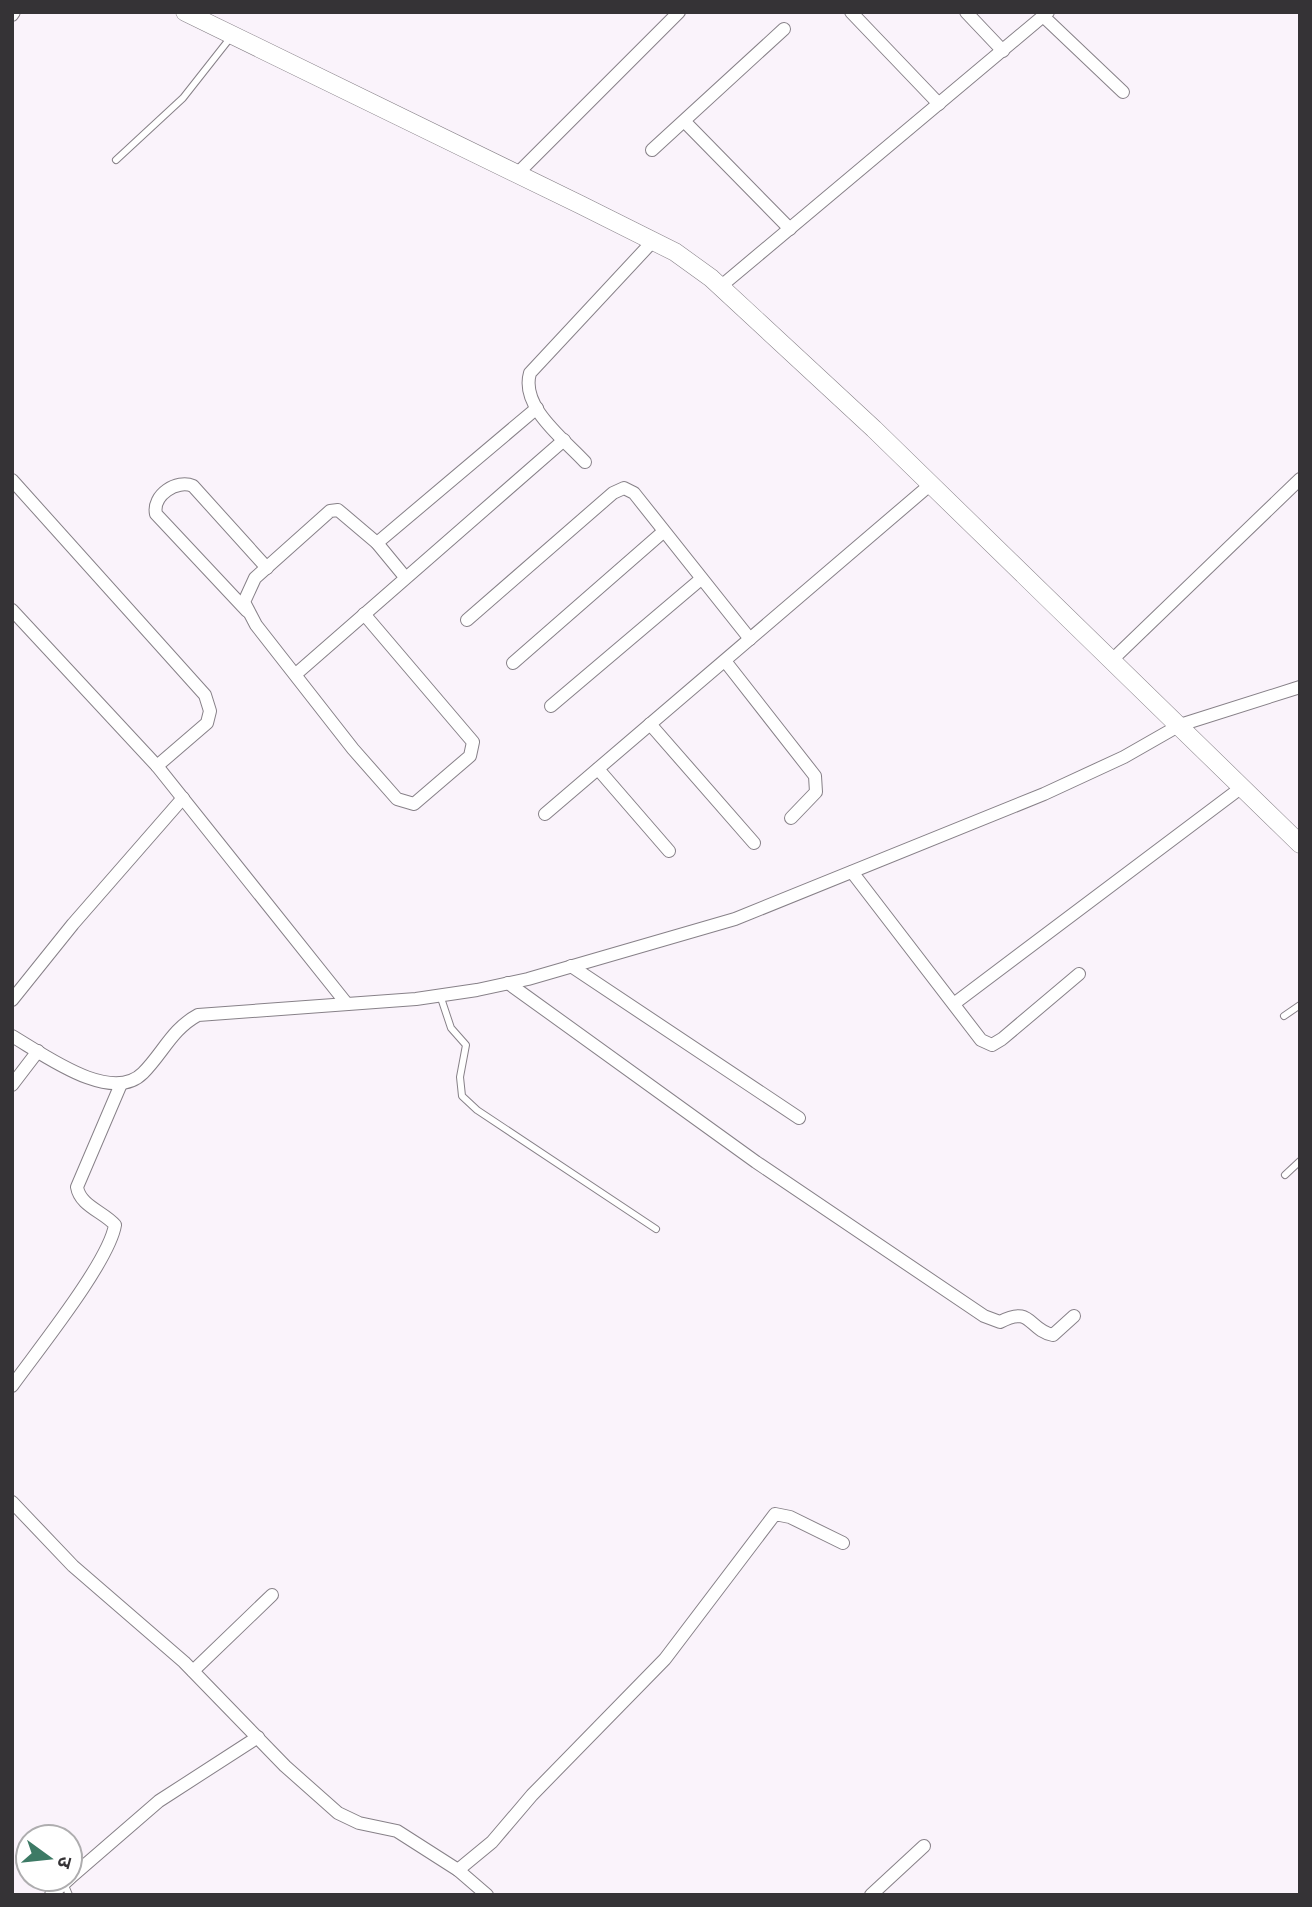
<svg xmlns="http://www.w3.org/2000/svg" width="1312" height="1907" viewBox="0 0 1312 1907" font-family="'Work Sans','Noto Sans Devanagari',sans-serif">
<rect width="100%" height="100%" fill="#faf3fb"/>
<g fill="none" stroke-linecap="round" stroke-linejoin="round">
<defs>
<g id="lane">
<path d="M116 160 183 98 231 37"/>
<path d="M440 995 451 1028 466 1045 460 1077 462 1096 477 1110 656 1229"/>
<path d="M1284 1016 1300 1005"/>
<path d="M1285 1175 1300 1161"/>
<path d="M64 1883 69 1895"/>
</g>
<g id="street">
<path d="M851 12 939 104"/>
<path d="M966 12 1003 51"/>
<path d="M12 15 14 12"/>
<path d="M1043 16 1123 92"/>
<path d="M685 122 790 229"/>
<path d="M652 150 784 29"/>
<path d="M517 174 679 12"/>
<path d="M720 287 1048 12"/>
<path d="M585 462C564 439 520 407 530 373L653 241"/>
<path d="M12 480 205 695 210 711 207 723 157 766"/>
<path d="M377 543 537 408"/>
<path d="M12 610 157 766 347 1004"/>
<path d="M247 611 156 514C152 495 177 479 193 486L267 568"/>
<path d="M364 614 473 742 470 756 414 804 397 799 353 749 256 625 244 602 255 578 330 511 338 510 377 543 405 577"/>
<path d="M467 620 613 493 624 488 634 493 750 639"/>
<path d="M1112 660 1300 479"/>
<path d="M725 661 815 776 816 792 791 818"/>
<path d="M513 663 663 532"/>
<path d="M296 674 564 440"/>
<path d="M551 706 701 579"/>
<path d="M650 724 754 843"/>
<path d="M598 769 669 851"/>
<path d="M545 814 931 484"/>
<path d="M852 872 981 1040 992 1045 1002 1039 1079 974"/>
<path d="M571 966 799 1118"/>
<path d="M508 983 756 1162 984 1316 1000 1322C1032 1305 1028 1330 1053 1335L1074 1316"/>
<path d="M12 1000 73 924 183 798"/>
<path d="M955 1003 1242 787"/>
<path d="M12 1036C43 1054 111 1105 143 1073 163 1053 172 1029 198 1015L416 999 477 990 528 979 735 919 1044 794 1124 757 1180 725 1300 687"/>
<path d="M12 1085 38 1051"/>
<path d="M12 1386C37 1351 109 1262 115 1225 104 1212 80 1206 77 1187L121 1084"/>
<path d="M12 1502 73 1566 184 1662 285 1766 338 1813 359 1823 397 1831 458 1870 487 1895"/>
<path d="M193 1671 272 1595"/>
<path d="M458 1870 492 1842 532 1795 665 1659 775 1514 790 1517 843 1543"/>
<path d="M70 1878 159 1801 258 1737"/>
<path d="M51 1895 69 1879"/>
<path d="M871 1895 924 1846"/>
</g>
<path id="secondary" d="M185 12 581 205 675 252 711 278 874 429 1300 844"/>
</defs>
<use href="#lane" stroke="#878188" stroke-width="8"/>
<use href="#street" stroke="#878188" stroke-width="14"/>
<use href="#secondary" stroke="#878188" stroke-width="19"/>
<use href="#lane" stroke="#fff" stroke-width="6"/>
<use href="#street" stroke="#fff" stroke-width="12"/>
<use href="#secondary" stroke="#fff" stroke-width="18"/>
</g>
<rect width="1312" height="1907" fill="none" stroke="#353336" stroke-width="28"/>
<g transform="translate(49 1858) rotate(105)"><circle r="33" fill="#ffffff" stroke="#aeadaf" stroke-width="2"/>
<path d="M0-5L12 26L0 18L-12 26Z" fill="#3d7a65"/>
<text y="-10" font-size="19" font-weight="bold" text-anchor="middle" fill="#353336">उ</text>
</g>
</svg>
